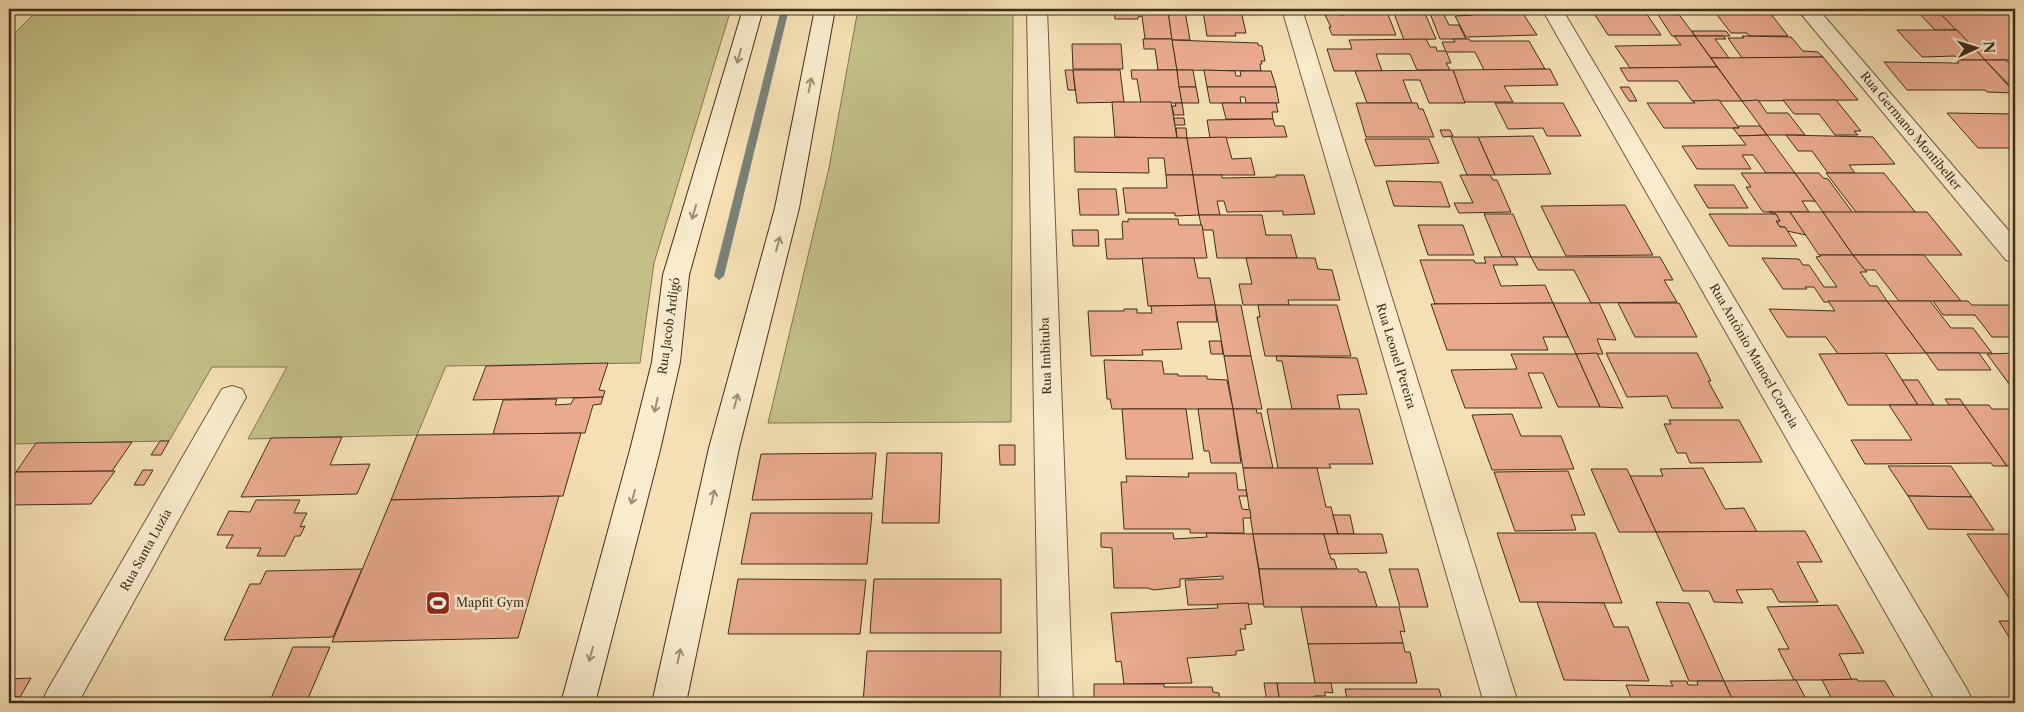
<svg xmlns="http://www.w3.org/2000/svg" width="2024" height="712" viewBox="0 0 2024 712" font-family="'Libre Caslon Text',serif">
<rect width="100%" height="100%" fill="#f4e0b4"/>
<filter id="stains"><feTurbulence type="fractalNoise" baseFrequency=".004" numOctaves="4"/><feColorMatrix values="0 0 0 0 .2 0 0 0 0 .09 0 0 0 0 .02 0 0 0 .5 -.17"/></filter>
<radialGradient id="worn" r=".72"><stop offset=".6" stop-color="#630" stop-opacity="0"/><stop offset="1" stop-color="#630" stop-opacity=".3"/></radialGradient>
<g fill="#c3c087" stroke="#817850">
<path d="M39 9H731L654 263 640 363 446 366 417 435 248 439 287 367H212L169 441 9 444V39Z"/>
<path d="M858 9H1013L1011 422 768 423 829 168Z"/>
</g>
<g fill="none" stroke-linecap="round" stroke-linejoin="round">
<path fill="#7a8279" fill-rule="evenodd" d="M781 9H789L724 276 719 280 714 276Z"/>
</g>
<g fill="#e9aa8f" stroke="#3f2f1a">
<path d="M1077 9H1167L1168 10H1077Z"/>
<path d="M1201 9H1252L1253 11H1228L1227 10Z"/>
<path d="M1520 9 1537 35 1466 37 1455 16 1473 15 1470 10Z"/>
<path d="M1591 9H1621L1624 13H1646L1661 35H1608Z"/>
<path d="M1645 9H1675L1695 36H1672L1657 13 1648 14Z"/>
<path d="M1724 9H1767L1788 36H1749L1747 33H1731L1714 11H1726Z"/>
<path d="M1827 9H1885L1888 12H1834Z"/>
<path d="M1915 9H1936L1957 30H1935Z"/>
<path d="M1936 9H2014L2015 60H1985Z"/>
<path d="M1114 10H1168L1172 39H1145L1142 16 1138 17V19H1115Z"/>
<path d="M1168 11H1185L1190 40H1172Z"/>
<path d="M1203 11H1241L1246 33H1235L1236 36H1207Z"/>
<path d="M1393 11H1424L1436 39 1404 40Z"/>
<path d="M1429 11H1442L1449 25H1459L1466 39H1440Z"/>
<path d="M1327 12H1340L1341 15H1344V12H1387L1396 35H1332L1329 27H1331L1325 15H1327Z"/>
<path d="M1897 30H1957L1985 60H1959L1955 56 1922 57Z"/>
<path d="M1692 31H1726L1730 36H1695Z"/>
<path d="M1674 36H1695L1717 67 1630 68 1615 46 1681 45Z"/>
<path d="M1695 36H1723L1726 39H1715L1729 58H1711Z"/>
<path d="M1742 36 1791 37 1803 51 1818 52 1823 57 1742 58 1728 38H1744Z"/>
<path d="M1143 39H1172L1177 70H1158L1155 49H1144Z"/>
<path d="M1426 39 1430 47H1436L1437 51H1446L1451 63H1446L1450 70H1417L1410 54H1376L1382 71H1334L1327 49H1352L1349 40Z"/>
<path d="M1453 39H1469L1470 41H1529L1545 69 1484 70 1475 52H1446L1442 42H1455Z"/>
<path d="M1172 40 1258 43V45L1262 46 1265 61H1261L1262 64H1260L1261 71 1177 70Z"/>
<path d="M1072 44H1121L1123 69H1073Z"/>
<path d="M1823 57 1858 100 1742 101 1711 58Z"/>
<path d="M1957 60H1985L2015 93 1987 92 1985 90H1907L1884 62 1959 63Z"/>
<path d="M1985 60H2006L2015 70V91Z"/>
<path d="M1717 67 1742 101H1692L1678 81H1628L1620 68Z"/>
<path d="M1550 69 1558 85 1504 86 1513 102H1464L1453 70Z"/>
<path d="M1065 70H1073L1075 90H1068Z"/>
<path d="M1073 70H1120L1124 102 1077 103Z"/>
<path d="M1131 70H1177L1182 103H1141L1137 79H1132Z"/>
<path d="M1177 70H1193L1196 87H1179Z"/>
<path d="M1204 70 1235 71 1236 76H1241L1240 71H1271L1276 87H1207Z"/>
<path d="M1453 70 1465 103H1429L1420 80H1403L1412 103H1367L1355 71Z"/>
<path d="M1179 87H1196L1199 103H1182Z"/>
<path d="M1207 87H1276L1279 103H1246L1245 97H1240L1241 103H1210Z"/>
<path d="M1620 87H1629L1637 101H1629Z"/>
<path d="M1719 100 1739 128H1664L1647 103H1695L1693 101Z"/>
<path d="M1758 100 1767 113H1788L1805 135H1767L1742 101Z"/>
<path d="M1783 100H1836L1861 131H1854L1858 135H1835L1819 114H1794Z"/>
<path d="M1112 102H1171L1177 138 1115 137Z"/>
<path d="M1175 103H1182L1184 115H1174L1172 106H1176Z"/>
<path d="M1222 103H1276L1278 112H1272L1273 119H1226Z"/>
<path d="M1356 103H1417L1419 109H1423L1434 137H1366Z"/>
<path d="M1495 103H1563L1581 136H1547L1543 128 1508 129Z"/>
<path d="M1947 113 2015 114V148H1978Z"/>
<path d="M1174 118H1184L1185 125H1175Z"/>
<path d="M1273 119 1275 126H1284L1287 137 1210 138 1207 120Z"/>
<path d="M1738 126H1760L1767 135 1739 136 1733 128H1739Z"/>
<path d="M1176 128H1186L1187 138H1177Z"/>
<path d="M1440 130H1450L1453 136 1443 137Z"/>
<path d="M1767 135 1795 173H1766L1753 155H1742L1751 169H1697L1682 146 1746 145 1739 136Z"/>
<path d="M1786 135 1873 137 1895 164 1849 165 1855 173H1828L1812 151H1798Z"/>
<path d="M1533 136 1551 174 1495 175 1478 137Z"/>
<path d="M1074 137 1187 138 1193 175H1166L1164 158H1148L1149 173 1075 172Z"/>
<path d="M1226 137 1232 159 1251 158 1255 175H1193L1187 138Z"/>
<path d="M1451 137H1478L1495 175H1467Z"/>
<path d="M1365 139H1429L1439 163 1375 166Z"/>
<path d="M1741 173H1795L1815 201H1802L1809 212H1763L1746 187H1751Z"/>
<path d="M1795 173H1819L1823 178 1828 179 1853 213 1823 212Z"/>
<path d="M1826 173H1884L1916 213 1856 212Z"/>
<path d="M1166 175H1193L1199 215 1175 216V213H1126L1123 188H1167Z"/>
<path d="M1193 175H1222V178L1276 177V175H1304L1315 214 1283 215V211L1227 212 1224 201H1217L1220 215H1199Z"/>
<path d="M1460 175H1490L1493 180H1497L1511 212 1459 213 1454 203H1473Z"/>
<path d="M1386 181 1441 182 1450 207 1394 206Z"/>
<path d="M1694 185H1734L1748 208H1708Z"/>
<path d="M1078 189H1116L1119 215H1080Z"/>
<path d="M1625 205 1653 255 1566 256 1541 206Z"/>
<path d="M1769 212H1790L1806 235 1787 231 1785 227H1780L1776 221H1780L1776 214Z"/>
<path d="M1790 212H1823L1853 255H1819Z"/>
<path d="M1823 212H1927L1962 255H1853Z"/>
<path d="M1484 214H1513L1531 257H1502Z"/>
<path d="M1709 214H1776L1780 221H1776L1780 227H1785L1797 246H1729Z"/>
<path d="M1199 215H1262L1266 235H1291L1297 258H1217L1213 230H1202Z"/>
<path d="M1128 219H1178L1179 225H1202L1207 258 1107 259 1105 239H1123L1122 224 1123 221 1128 222Z"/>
<path d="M1418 225H1463L1474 255H1428Z"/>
<path d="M1072 230H1098L1099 246H1073Z"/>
<path d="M1820 255H1853L1867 272H1860L1870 286H1877L1887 301 1824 302 1814 287H1805L1807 289H1783L1762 258 1799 259 1803 265H1809L1824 287H1837L1816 257 1821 256Z"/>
<path d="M1853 255H1924L1961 301H1899L1875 270H1865Z"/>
<path d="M1484 257H1514L1518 265H1493L1501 286 1545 285 1553 303 1435 304 1420 260H1474L1475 263H1486Z"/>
<path d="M1531 257H1660L1673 280H1664L1677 302 1591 303 1574 270H1538Z"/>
<path d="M1142 258H1194L1198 278H1210L1215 305 1148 306Z"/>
<path d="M1246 258H1315L1318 269 1332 270 1340 300H1288L1289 305H1243L1239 284H1252Z"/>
<path d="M1828 301H1887L1926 353 1838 354 1826 337H1787L1769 309 1835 311Z"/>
<path d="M1887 301H1930L1951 328H1973L1992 353H1926Z"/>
<path d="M1933 301H1968L1972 305H2014L2010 301H2015V337H1992L1975 315H1943Z"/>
<path d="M1553 303H1599L1616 340 1597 339 1603 354H1576Z"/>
<path d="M1553 303 1568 337H1543L1548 350H1447L1431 304Z"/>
<path d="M1618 303H1679L1697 337H1635Z"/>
<path d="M1215 305H1241L1251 356H1224Z"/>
<path d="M1215 305 1217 322H1177L1182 349 1142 350 1143 355 1091 356 1088 311H1124V309H1137V313H1152L1151 306Z"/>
<path d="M1258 305H1337L1351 356H1265L1257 317H1260Z"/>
<path d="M1209 341H1221L1223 354H1211Z"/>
<path d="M1597 353 1607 374 1623 408 1600 407 1576 354Z"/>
<path d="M1606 353H1697L1711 381H1708L1723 408H1672L1667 396 1627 397Z"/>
<path d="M1885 353 1918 405H1848L1819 354Z"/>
<path d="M1926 353H1979L1991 370H1938Z"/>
<path d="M2015 353V392L1987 354Z"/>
<path d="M1511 354H1576L1600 407H1558L1543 373H1528L1542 408H1465L1451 370 1517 369Z"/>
<path d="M1224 356H1251L1262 409H1233Z"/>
<path d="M1276 356 1357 358 1367 394 1337 395 1340 409H1292L1282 361H1277Z"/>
<path d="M1104 360 1162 361 1164 374H1178V376H1207V379L1227 380 1233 409H1112L1110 399H1107Z"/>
<path d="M608 363 599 390 605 391 603 397 473 400 486 366Z"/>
<path d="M1902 380H1918L1934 405H1918Z"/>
<path d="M603 397 601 404 593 405 585 433 493 434 503 400 557 399 555 405 571 404 574 398Z"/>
<path d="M1945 399H1960L1964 405H1949Z"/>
<path d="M1889 405H1964L2007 466H1993L1991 463 1865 464 1851 440H1912Z"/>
<path d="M1964 405H1989L1992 409H2015V466H2007Z"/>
<path d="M1122 409H1186L1193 459H1126Z"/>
<path d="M1198 409H1233L1241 463H1211L1209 451H1204Z"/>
<path d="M1233 409H1256L1257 413H1261L1273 468H1243Z"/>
<path d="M1267 409H1359L1373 464H1329L1331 468H1278Z"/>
<path d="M1512 414 1521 436H1561L1574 469 1492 470 1472 415Z"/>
<path d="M1669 420H1739L1762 462 1690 463 1686 453H1677L1664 424H1671Z"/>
<path d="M581 433 563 496 391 500 417 435Z"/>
<path d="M342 437 330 465 370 464 357 494 241 497 271 438Z"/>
<path d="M160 441H169L161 455H151Z"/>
<path d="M132 442 112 471 16 472 36 443Z"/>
<path d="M999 445H1015V465H1000Z"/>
<path d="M876 453 872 499 752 500 761 454Z"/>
<path d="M887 453H942L939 523H882Z"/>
<path d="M1888 466H1951L1972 497 1908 496Z"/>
<path d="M1243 468H1317L1326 507H1331L1338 534H1253Z"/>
<path d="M1703 468 1725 509 1744 508 1757 532H1656L1630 476H1663L1660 469Z"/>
<path d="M1591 469H1627L1656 532H1619Z"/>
<path d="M143 470H153L144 485H134Z"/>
<path d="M115 471 91 504 9 505V483L16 472Z"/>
<path d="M1568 471 1585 515H1571L1576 530 1515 531 1494 472Z"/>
<path d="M1188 473H1236L1238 490H1246L1247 496H1239L1242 509 1250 510 1251 518H1243L1244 533H1190V529H1124L1121 482H1127L1126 476 1189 477Z"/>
<path d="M559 496 518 638 332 642 391 500Z"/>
<path d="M1908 496 1972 497 1994 530 1928 529Z"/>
<path d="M256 500H300L294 513H307L300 527 305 526 300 536H295L285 556H257L261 548H226L233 535H217L229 511 250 512Z"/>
<path d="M751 513H872L867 564H741Z"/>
<path d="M1333 515H1350L1354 534H1338Z"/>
<path d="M1805 531 1822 562H1797L1818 602H1779L1772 589 1736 590 1743 603 1714 602 1709 591H1683L1656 532Z"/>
<path d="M1101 533H1173L1174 539 1207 537 1206 533 1253 534 1264 604 1188 605 1185 580 1223 579V576L1180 579V587L1154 590 1147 588H1114L1112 548 1101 547Z"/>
<path d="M1497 533H1595L1622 603 1520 602Z"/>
<path d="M1253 534H1324L1331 559H1334L1337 569H1259Z"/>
<path d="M1324 534H1382L1387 553 1329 554Z"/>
<path d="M1967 534H2015V601H2011Z"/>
<path d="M362 569 333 637 224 640 250 584H260L266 571Z"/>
<path d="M1259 569H1358L1359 572H1366L1377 607H1264Z"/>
<path d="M1389 569H1418L1428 607H1400Z"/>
<path d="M738 579 866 580 860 634H728Z"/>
<path d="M874 579H1001V633H870Z"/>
<path d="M1537 602 1604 603 1614 627H1628L1649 681 1564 680Z"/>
<path d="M1656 602 1689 603 1724 681H1689Z"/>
<path d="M1248 603 1252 624 1245 625 1246 629H1240L1244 650 1236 651V655L1187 658 1192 683 1124 684 1121 661 1116 662 1111 613 1218 608 1217 604Z"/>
<path d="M1837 605 1864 653 1839 654 1852 680H1794L1778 649H1789L1767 607Z"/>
<path d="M1301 607H1399L1405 632 1400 631 1403 643 1308 644Z"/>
<path d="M1999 621H2015V647Z"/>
<path d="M1403 643 1405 652H1410L1417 683H1315L1308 644Z"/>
<path d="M293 647H330L306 703H269Z"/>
<path d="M867 651H1001L1000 703H863Z"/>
<path d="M31 678 20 697H9V692L12 686H9V679Z"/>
<path d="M1857 679 1858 681H1885L1898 703H1834L1822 680Z"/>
<path d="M1794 680H1796L1808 703H1744L1741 698 1732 699 1724 681Z"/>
<path d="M1670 681H1687L1688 685H1698L1697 681H1724L1734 703H1633L1626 685 1673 686Z"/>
<path d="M1264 683H1277L1280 703H1245L1267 702Z"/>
<path d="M1277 683H1331L1333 693 1325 692V696H1314L1316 703H1280Z"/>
<path d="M1094 684H1164V687H1212L1213 692 1219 693 1220 703H1094Z"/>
<path d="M1345 689H1439L1443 703H1348Z"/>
</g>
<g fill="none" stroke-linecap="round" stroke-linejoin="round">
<defs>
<g id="minor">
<path d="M1027 9H1047L1073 703H1039Z"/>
<path d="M1282 9H1302L1518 703H1484Z"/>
<path d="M1542 9H1562L1968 691 1973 703H1937Z"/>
<path d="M1797 9H1818L2015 238V263L2006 260Z"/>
<path d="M232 386 242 389 246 397 78 703H42L47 691 222 389Z"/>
</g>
<g id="secondary">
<path d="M743 9H763L689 275 680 362 660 450 595 703H561L630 450 652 362 663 275Z"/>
<path d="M815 9H835L799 208 739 448 686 703H652L709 448 775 208Z"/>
</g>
</defs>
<use href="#minor" stroke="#6c5b40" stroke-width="2"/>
<use href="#secondary" stroke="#3f2f1a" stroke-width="2"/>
<use href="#minor" fill="#f8ebce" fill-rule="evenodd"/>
<use href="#secondary" fill="#f8ebce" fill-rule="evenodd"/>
</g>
<defs><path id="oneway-shaft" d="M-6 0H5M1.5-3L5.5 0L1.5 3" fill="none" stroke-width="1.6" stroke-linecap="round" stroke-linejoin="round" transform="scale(1.25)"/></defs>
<g stroke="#9c8d74">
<use href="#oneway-shaft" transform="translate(739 56) rotate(106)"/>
<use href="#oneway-shaft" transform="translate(810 85) rotate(-79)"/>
<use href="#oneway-shaft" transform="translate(694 212) rotate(106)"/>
<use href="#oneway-shaft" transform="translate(778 244) rotate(-75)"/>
<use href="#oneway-shaft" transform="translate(736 401) rotate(-75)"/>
<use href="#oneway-shaft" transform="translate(656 405) rotate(103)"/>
<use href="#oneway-shaft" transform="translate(633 497) rotate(105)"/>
<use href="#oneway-shaft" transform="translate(713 497) rotate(-78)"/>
<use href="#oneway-shaft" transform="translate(591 654) rotate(105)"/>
<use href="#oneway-shaft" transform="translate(679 656) rotate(-78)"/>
</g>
<defs>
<symbol id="stadium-square" viewBox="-11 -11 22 22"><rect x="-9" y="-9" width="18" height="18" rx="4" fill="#8f2418" stroke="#f8ebce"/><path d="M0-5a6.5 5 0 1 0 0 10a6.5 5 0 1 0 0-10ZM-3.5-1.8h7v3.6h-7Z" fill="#fff"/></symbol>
</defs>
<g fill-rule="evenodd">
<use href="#stadium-square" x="424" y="589" width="28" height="28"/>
</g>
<g text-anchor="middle" stroke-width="5" stroke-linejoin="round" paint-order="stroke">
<g font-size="12" fill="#3f2f1a" stroke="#f8ebce">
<text transform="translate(1911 131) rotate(50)" y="4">Rua Germano Montibeller</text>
<text transform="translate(669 326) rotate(-82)" y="4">Rua Jacob Ardigó</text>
<text transform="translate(1046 356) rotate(-92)" y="4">Rua Imbituba</text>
<text transform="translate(1396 356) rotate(73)" y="4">Rua Leonel Pereira</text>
<text transform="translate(1754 356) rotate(60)" y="4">Rua Antônio Manoel Correia</text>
<text transform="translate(146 550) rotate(-61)" y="4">Rua Santa Luzia</text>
</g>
<g font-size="12" fill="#3f2f1a" stroke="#f8ebce" text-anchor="start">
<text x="456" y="607">Mapfit Gym</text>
</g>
</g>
<rect width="2024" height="712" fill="none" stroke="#f4e0b4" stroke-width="30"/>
<rect x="10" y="10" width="2004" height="692" fill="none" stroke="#3f2f1a" stroke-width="2.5"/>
<rect x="15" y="15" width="1994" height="682" fill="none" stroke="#3f2f1a"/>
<g transform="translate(1976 48) rotate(86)" stroke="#f8ebce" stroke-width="4" paint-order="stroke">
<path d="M0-4L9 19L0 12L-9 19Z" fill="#3f2f1a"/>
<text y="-8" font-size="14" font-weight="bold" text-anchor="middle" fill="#3f2f1a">N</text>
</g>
<rect width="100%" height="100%" filter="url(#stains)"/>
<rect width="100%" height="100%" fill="url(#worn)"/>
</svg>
